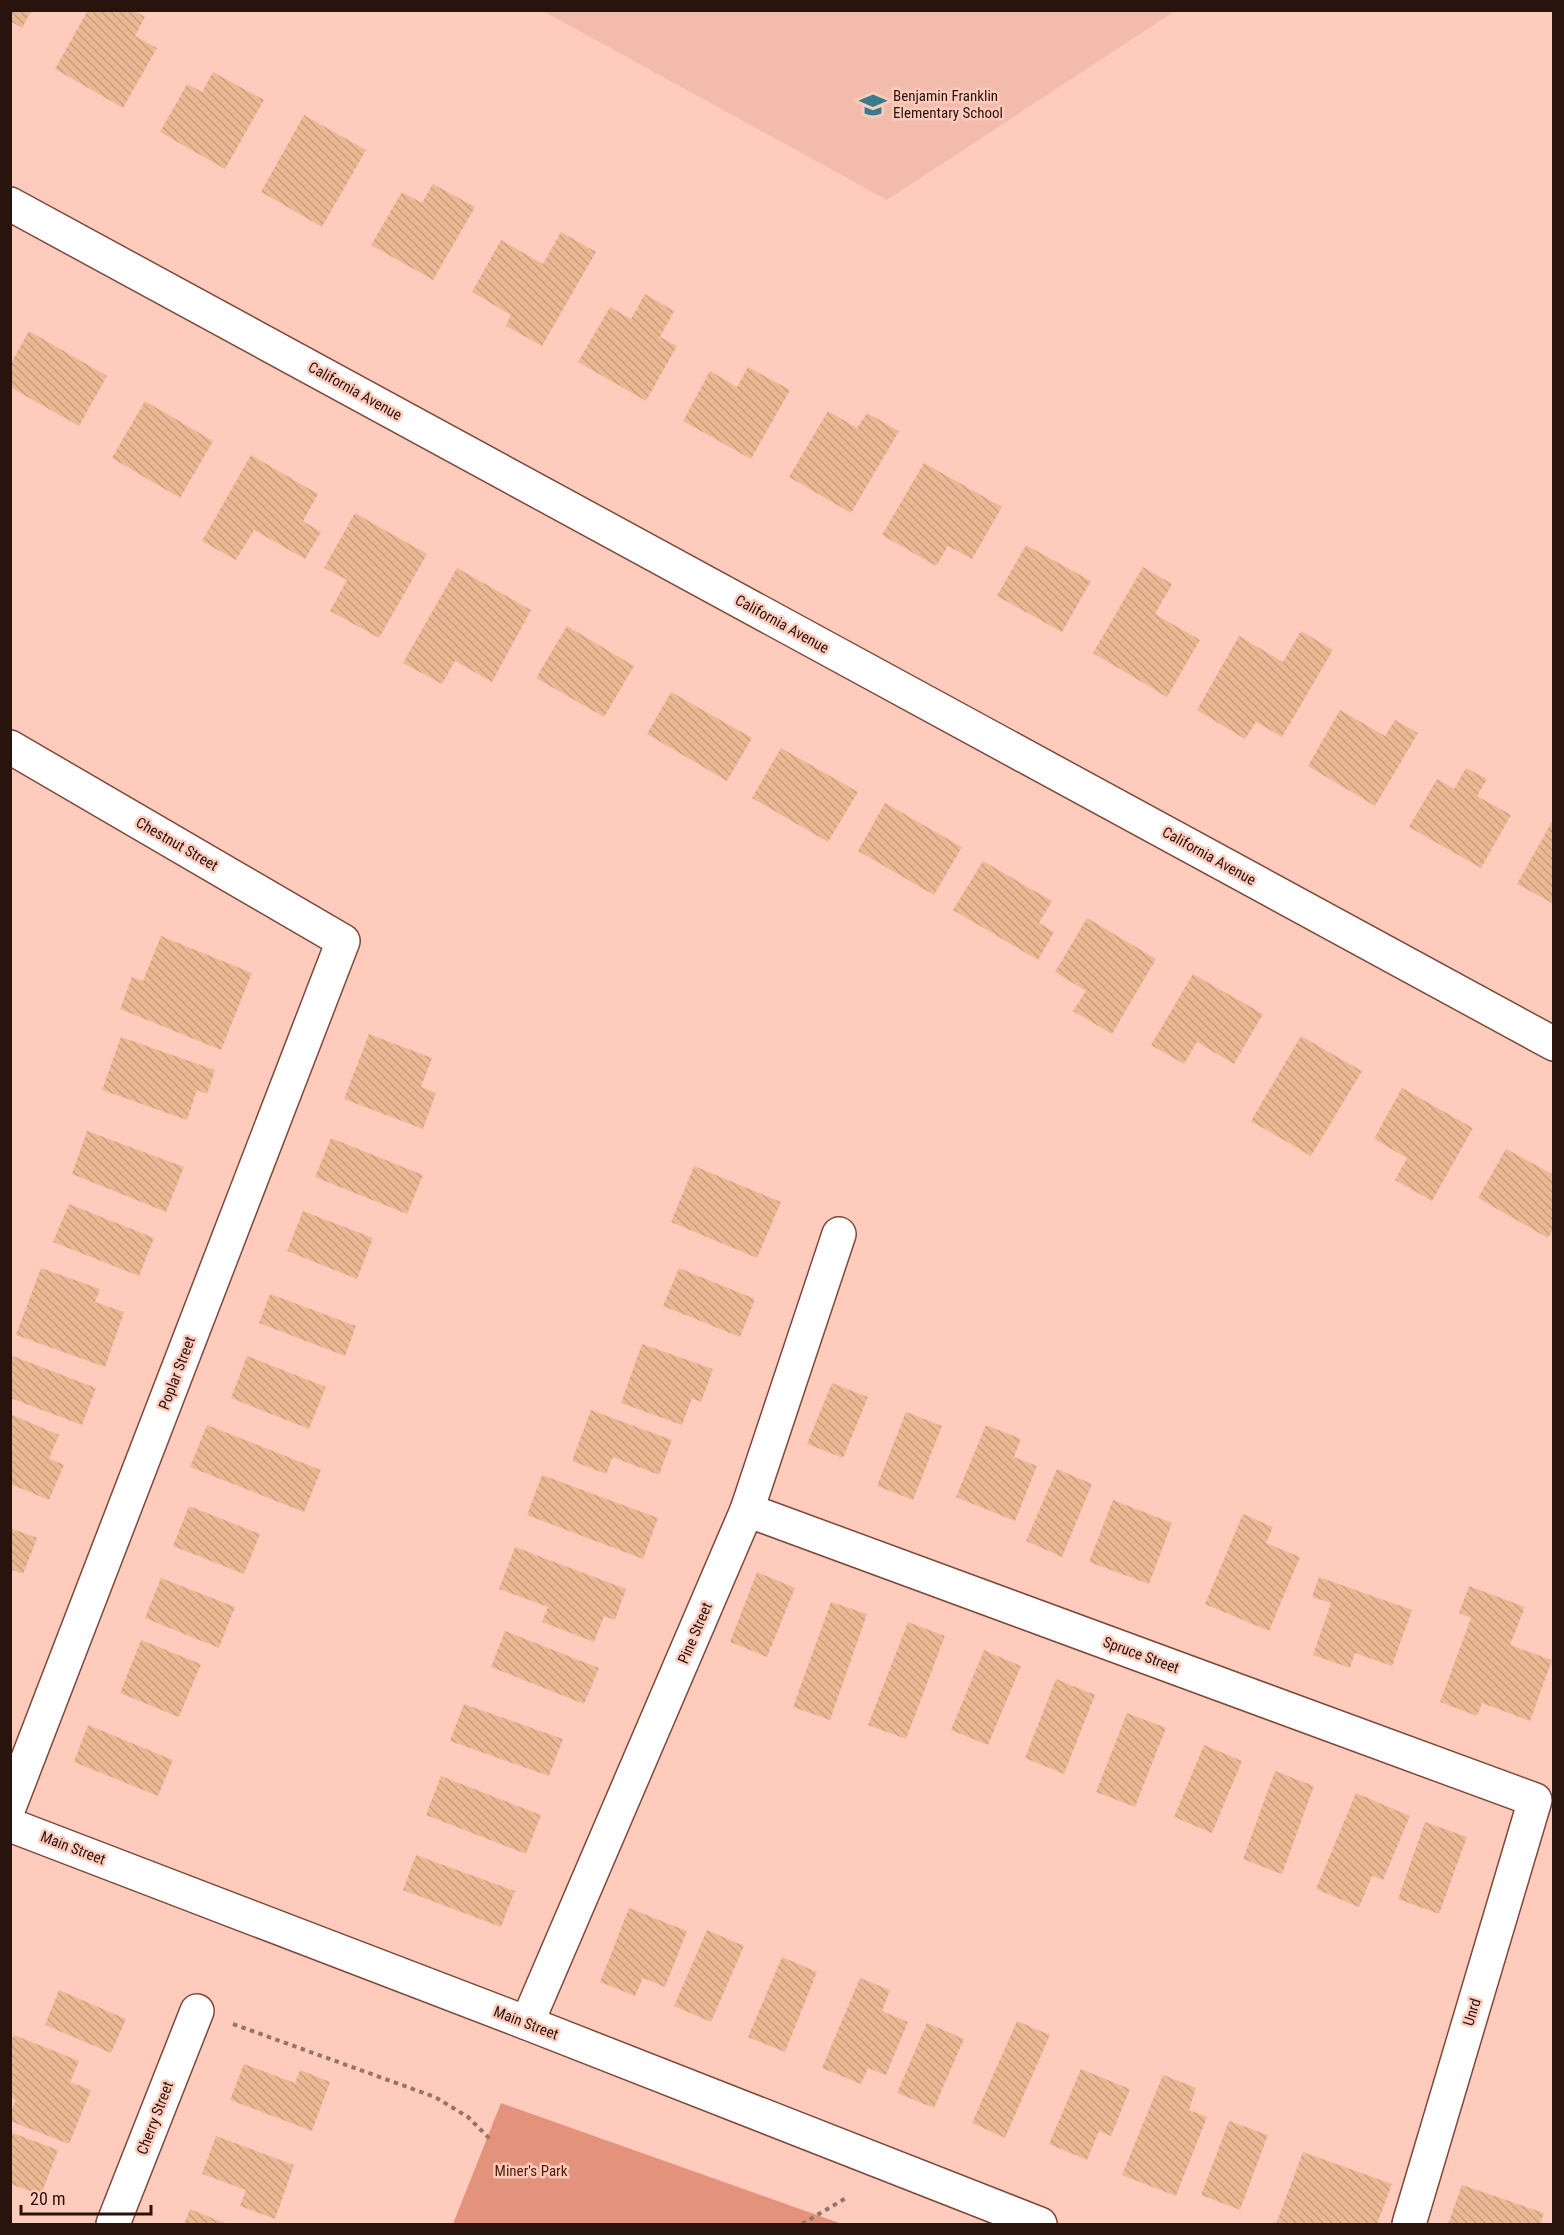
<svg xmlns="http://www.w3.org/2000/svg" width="1564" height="2235" viewBox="0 0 1564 2235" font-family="'Roboto Condensed',sans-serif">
<defs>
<pattern id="building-back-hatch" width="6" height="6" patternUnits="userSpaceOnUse" patternTransform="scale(1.5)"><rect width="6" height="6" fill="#ecb894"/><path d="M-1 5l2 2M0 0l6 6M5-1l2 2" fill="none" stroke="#ca9d7e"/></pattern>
</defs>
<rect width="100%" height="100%" fill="#fecbbd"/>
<path fill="#f3bbab" d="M543 11 1175 10V11L887 200Z"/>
<path fill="#e3927b" d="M501 2103 842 2224H453Z"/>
<g fill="url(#building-back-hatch)">
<path d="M10 10H32L22 28 10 21Z"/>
<path d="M88 10H133L145 17 135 36 157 48 123 108 55 69Z"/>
<path d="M213 72 264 100 225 169 160 132 187 84 202 92Z"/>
<path d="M304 115 366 150 322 227 261 192Z"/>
<path d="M433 184 475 207 433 280 371 245 402 192 422 203Z"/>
<path d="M561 232 596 252 542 346 506 326 511 315 472 292 501 240 543 264Z"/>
<path d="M645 294 674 311 660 337 677 346 646 401 578 362 610 307 631 319Z"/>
<path d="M29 331 107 376 79 426 10 387V365Z"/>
<path d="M748 367 790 390 751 459 683 421 710 371 737 387Z"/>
<path d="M145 401 213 441 180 498 112 458Z"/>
<path d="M828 411 857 428 867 413 899 431 851 513 789 477Z"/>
<path d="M251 455 318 494 303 521 321 532 305 559 254 530 236 560 202 541Z"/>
<path d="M924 463 1002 507 972 559 948 546 936 566 882 535Z"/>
<path d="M355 513 427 554 379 638 330 611 347 580 324 568Z"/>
<path d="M1026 545 1091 581 1062 632 997 596Z"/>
<path d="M1143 567 1172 584 1155 614 1200 640 1167 697 1093 653Z"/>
<path d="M457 568 531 610 492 682 455 661 442 684 403 663Z"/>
<path d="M567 626 634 666 604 717 536 678Z"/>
<path d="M1301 631 1333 650 1282 737 1256 722 1245 739 1197 710 1239 636 1283 662Z"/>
<path d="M671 692 752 738 727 781 647 734Z"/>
<path d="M1340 710 1385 736 1395 720 1418 733 1375 806 1308 766Z"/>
<path d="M781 748 858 792 828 842 752 798Z"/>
<path d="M1466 768 1487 779 1477 796 1511 815 1481 868 1409 827 1437 779 1454 789Z"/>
<path d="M885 803 962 847 934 895 858 851Z"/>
<path d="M1554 818V904L1517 884Z"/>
<path d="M983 861 1052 901 1039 923 1054 932 1038 960 953 910Z"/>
<path d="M1087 918 1156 959 1112 1034 1073 1011 1086 991 1055 972Z"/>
<path d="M161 936 252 973 221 1050 120 1009 132 977 143 981Z"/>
<path d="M1193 974 1263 1014 1234 1064 1197 1042 1184 1064 1151 1045Z"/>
<path d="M369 1034 432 1058 421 1087 436 1093 423 1129 344 1099Z"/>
<path d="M1301 1036 1362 1071 1311 1156 1251 1121Z"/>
<path d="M121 1037 215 1070 207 1094 197 1090 187 1120 102 1090Z"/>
<path d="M1402 1088 1473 1128 1432 1201 1395 1180 1407 1158 1374 1139Z"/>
<path d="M87 1131 184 1167 166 1212 72 1174Z"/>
<path d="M331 1138 423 1175 407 1214 315 1177Z"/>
<path d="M1506 1149 1554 1175V1228L1548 1238 1478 1198Z"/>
<path d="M694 1166 781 1202 757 1258 671 1222Z"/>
<path d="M69 1204 154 1238 139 1276 53 1242Z"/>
<path d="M303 1211 373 1238 357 1279 287 1251Z"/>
<path d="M41 1268 100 1289 95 1302 124 1312 105 1367 16 1335Z"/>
<path d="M679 1268 755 1299 740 1337 663 1306Z"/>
<path d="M270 1294 356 1326 345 1356 259 1323Z"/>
<path d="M642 1344 713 1369 701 1402 692 1398 682 1425 621 1403Z"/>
<path d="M10 1355 96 1388 82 1425 10 1398Z"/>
<path d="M247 1356 326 1387 309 1429 231 1398Z"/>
<path d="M832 1383 868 1397 843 1458 807 1444Z"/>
<path d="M591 1410 672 1440 659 1475 613 1457 606 1474 572 1461Z"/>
<path d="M906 1412 942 1426 913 1500 877 1486Z"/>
<path d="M10 1414 59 1435 49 1458 64 1465 49 1500 10 1484Z"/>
<path d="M207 1425 321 1470 304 1512 190 1467Z"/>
<path d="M986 1425 1021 1439 1014 1457 1037 1466 1015 1521 956 1497Z"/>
<path d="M1057 1469 1092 1484 1062 1557 1026 1541Z"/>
<path d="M542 1475 658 1518 643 1559 527 1515Z"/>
<path d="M1113 1500 1172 1523 1149 1584 1089 1562Z"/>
<path d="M189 1506 260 1534 244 1574 173 1546Z"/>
<path d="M1243 1514 1273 1527 1266 1543 1300 1557 1269 1631 1205 1604Z"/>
<path d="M10 1528 37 1538 23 1574 10 1569Z"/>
<path d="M515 1547 626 1589 615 1620 604 1616 594 1642 542 1622 548 1607 499 1589Z"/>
<path d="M757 1572 795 1588 767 1657 730 1642Z"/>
<path d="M1319 1577 1412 1610 1392 1666 1355 1653 1350 1668 1313 1655 1331 1603 1312 1597Z"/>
<path d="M161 1578 235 1607 219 1648 145 1618Z"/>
<path d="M1469 1586 1525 1607 1510 1645 1552 1660 1530 1721 1482 1703 1477 1716 1440 1702 1471 1618 1459 1613Z"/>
<path d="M831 1602 867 1614 830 1720 793 1707Z"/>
<path d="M908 1622 945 1636 906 1739 868 1725Z"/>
<path d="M505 1631 599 1668 584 1704 491 1667Z"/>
<path d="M141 1640 201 1664 179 1717 120 1693Z"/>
<path d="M984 1650 1021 1666 988 1745 951 1730Z"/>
<path d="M1056 1679 1095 1695 1064 1774 1025 1758Z"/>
<path d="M464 1704 563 1739 549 1776 450 1741Z"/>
<path d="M1127 1713 1166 1728 1135 1807 1096 1792Z"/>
<path d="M88 1725 173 1760 158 1796 74 1762Z"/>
<path d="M1204 1745 1242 1761 1212 1833 1174 1817Z"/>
<path d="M1275 1771 1314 1786 1282 1874 1243 1859Z"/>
<path d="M441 1776 541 1815 526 1854 426 1815Z"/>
<path d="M1356 1793 1410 1816 1383 1880 1372 1876 1359 1907 1316 1889Z"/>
<path d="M1425 1822 1467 1837 1439 1914 1398 1899Z"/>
<path d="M416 1855 515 1891 501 1927 403 1890Z"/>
<path d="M629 1908 687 1931 665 1987 643 1978 635 1996 600 1982Z"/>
<path d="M707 1930 744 1946 711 2022 674 2006Z"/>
<path d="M782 1957 817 1972 785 2052 748 2037Z"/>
<path d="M860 1978 890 1990 882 2011 908 2022 886 2075 868 2068 861 2084 822 2068Z"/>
<path d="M59 1990 126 2019 111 2053 45 2025Z"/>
<path d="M1017 2021 1050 2035 1005 2138 972 2123Z"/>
<path d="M927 2023 964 2039 934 2108 897 2093Z"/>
<path d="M14 2035 79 2061 70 2082 91 2090 69 2144 10 2121V2113L16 2100 10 2097V2043Z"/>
<path d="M244 2064 295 2083 300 2070 330 2082 312 2131 230 2100Z"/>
<path d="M1081 2069 1130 2089 1111 2136 1099 2131 1087 2160 1049 2144Z"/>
<path d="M1163 2075 1196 2088 1189 2110 1207 2117 1176 2196 1122 2175Z"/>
<path d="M1229 2121 1268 2135 1240 2210 1201 2195Z"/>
<path d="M10 2132 58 2150 41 2195 10 2184Z"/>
<path d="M216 2136 294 2165 275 2219 240 2206 246 2190 202 2174Z"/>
<path d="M1303 2152 1392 2184 1377 2224H1276Z"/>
<path d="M1462 2185 1544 2213 1540 2224H1448Z"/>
<path d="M190 2209 227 2224H184Z"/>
</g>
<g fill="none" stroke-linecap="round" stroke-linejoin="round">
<defs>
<g id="minor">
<path d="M10 204 1554 1044"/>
<path d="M10 747 343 941 10 1805"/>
<path d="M747 1510 1535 1800 1409 2224"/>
<path d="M10 1825 527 2023 1040 2224"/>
<path d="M527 2023 747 1510 839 1234"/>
<path d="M113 2224 197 2011"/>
</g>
</defs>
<use href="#minor" stroke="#7e483a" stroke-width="36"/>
<g stroke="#987369" stroke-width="4" stroke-dasharray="4.5 4.5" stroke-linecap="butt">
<path d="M233 2024 435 2097 468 2117 492 2141"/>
<path d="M802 2224 846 2198"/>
</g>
<use href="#minor" stroke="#fff" stroke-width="33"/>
</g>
<defs>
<symbol id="school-bare" viewBox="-9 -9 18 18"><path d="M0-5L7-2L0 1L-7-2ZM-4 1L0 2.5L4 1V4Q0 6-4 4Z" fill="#387b8b" stroke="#fecbbd" stroke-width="2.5" paint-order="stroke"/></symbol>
</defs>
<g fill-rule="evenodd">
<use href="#school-bare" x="854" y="86" width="38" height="38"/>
</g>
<g text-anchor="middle" stroke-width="5" stroke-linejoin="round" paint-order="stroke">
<g font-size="15" fill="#29130d" stroke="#fecbbd" text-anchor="start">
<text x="893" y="101">Benjamin Franklin<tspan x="893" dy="17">Elementary School</tspan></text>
</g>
<g font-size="15" fill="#29130d" stroke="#fecbbd">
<text transform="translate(355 391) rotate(29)" y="5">California Avenue</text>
<text transform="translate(782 624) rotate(29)" y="5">California Avenue</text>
<text transform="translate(177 844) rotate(30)" y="5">Chestnut Street</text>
<text transform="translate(1209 856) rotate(29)" y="5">California Avenue</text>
<text transform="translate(177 1373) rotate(-69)" y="5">Poplar Street</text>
<text transform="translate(695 1633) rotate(-67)" y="5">Pine Street</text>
<text transform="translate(1141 1655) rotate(20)" y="5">Spruce Street</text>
<text transform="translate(73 1848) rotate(21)" y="5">Main Street</text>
<text transform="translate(1472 2012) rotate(-73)" y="5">Unrd</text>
<text transform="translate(526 2023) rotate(21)" y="5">Main Street</text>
<text transform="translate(155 2118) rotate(-69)" y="5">Cherry Street</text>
</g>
<g font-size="15" fill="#4d190b" stroke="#fecbbd">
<text x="531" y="2176">Miner's Park</text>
</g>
</g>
<rect width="1564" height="2235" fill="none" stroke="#29130d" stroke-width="24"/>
<path d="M21 2205v9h130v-9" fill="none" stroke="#29130d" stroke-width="3"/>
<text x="30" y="2205" font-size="18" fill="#29130d" stroke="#fecbbd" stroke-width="4.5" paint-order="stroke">20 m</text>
</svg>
